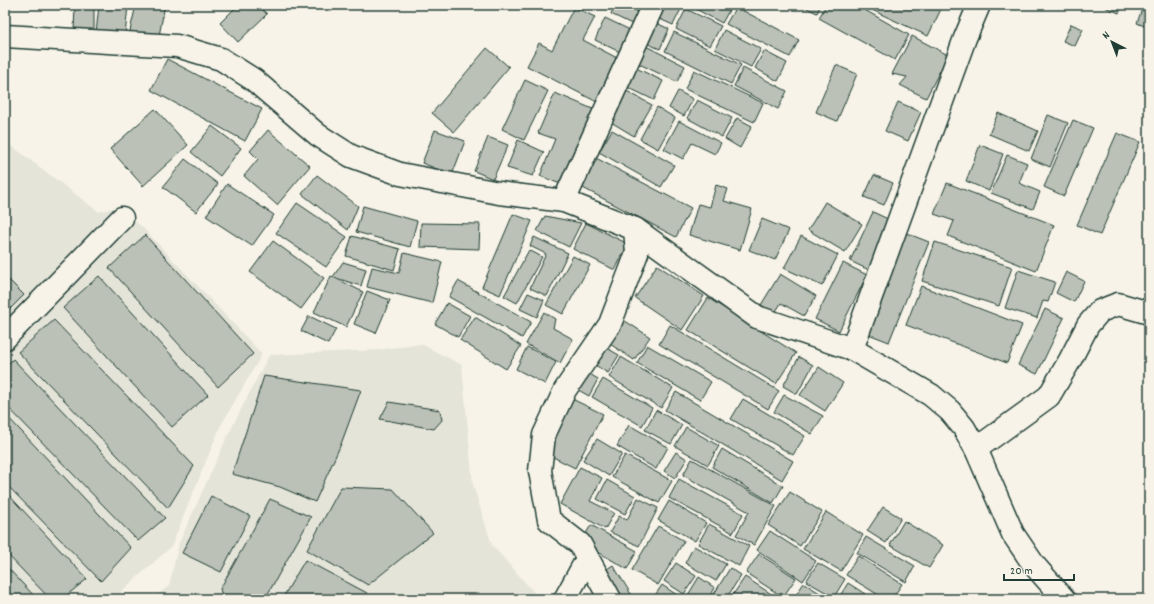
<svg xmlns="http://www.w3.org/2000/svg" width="1154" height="604" viewBox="0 0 1154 604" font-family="Dekko,sans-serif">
<rect width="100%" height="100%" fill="#f7f3e8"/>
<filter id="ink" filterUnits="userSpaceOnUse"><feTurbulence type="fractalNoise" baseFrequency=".025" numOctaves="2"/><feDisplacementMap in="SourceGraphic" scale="8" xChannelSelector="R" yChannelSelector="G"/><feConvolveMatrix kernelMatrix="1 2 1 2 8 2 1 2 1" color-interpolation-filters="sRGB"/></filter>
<g filter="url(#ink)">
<g fill="#e5e4d9">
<path d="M5 141 99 212 117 207 142 227 262 354 220 427 171 547 113 599H5Z"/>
<path d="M421 344 462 365 473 485 492 545 540 599H157L155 596 169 586 179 543 227 437 269 355 377 350Z"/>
</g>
<g fill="#bbc1b6" stroke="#1f3d34">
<path d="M75 5H94V31L74 30Z"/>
<path d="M99 5H128L125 36 96 33Z"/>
<path d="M136 5H165L158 41 129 35Z"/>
<path d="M238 5H257L267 14 238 42 220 23Z"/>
<path d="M615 5H643L634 25 611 14Z"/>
<path d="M658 5H683L673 25 653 16Z"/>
<path d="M688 5H732L722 23Z"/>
<path d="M800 5H821L817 13Z"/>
<path d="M826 5H856L909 35 895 60 819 18Z"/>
<path d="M875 5H943L928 36 872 10Z"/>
<path d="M1100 5H1123L1119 13Z"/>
<path d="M1132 5H1149V28L1137 23 1142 9Z"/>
<path d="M574 7 595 17 583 40 619 59 597 102 527 66 539 43 552 50Z"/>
<path d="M736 7 799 40 790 57 726 24Z"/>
<path d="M686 9 721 26 710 46 676 29Z"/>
<path d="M605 18 632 31 622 53 595 40Z"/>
<path d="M650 20 669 29 660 49 641 41Z"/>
<path d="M1071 24 1083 29 1075 46 1063 41Z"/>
<path d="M724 30 761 49 751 67 715 49Z"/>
<path d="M674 32 741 65 731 84 665 51Z"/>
<path d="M912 36 948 55 926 98 900 85 907 77 892 74Z"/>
<path d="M642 44 685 66 677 82 633 61Z"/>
<path d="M487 48 509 67 454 132 432 113Z"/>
<path d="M764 51 787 63 778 81 755 68Z"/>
<path d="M167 59 262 109 245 141 151 90Z"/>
<path d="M836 65 857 74 837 121 816 112Z"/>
<path d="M634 67 663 81 654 100 625 86Z"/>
<path d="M743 68 787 91 778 109 734 86Z"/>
<path d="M694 70 763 103 754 122 685 89Z"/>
<path d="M525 80 548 91 524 140 502 129Z"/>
<path d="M623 89 652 105 634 136 606 119Z"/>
<path d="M678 91 693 99 684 116 669 108Z"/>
<path d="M555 93 595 110 563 185 540 176 555 139 538 133Z"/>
<path d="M697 100 732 118 722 137 687 118Z"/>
<path d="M898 102 921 112 908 141 885 131Z"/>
<path d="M657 107 675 118 658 149 640 139Z"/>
<path d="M155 109 188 145 143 186 110 149Z"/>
<path d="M998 113 1038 131 1029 151 989 134Z"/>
<path d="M1048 115 1068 123 1050 167 1031 159Z"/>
<path d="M737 118 752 126 740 148 725 139Z"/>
<path d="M1073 120 1093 128 1064 196 1044 187Z"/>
<path d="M679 121 721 143 715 154 692 143 683 159 664 149Z"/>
<path d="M212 126 241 148 220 176 191 152Z"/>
<path d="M268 130 310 166 277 205 244 176 258 159 250 151Z"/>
<path d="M435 130 465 141 452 175 422 163Z"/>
<path d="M612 130 674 165 661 187 599 152Z"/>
<path d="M1117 133 1140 142 1100 235 1077 225Z"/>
<path d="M488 137 508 145 493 179 474 171Z"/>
<path d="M518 140 544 152 533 176 507 168Z"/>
<path d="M980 145 1003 154 989 191 966 181Z"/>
<path d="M1007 155 1027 163 1019 183 1040 192 1033 209 991 193Z"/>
<path d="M596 158 691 208 676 237 581 187Z"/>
<path d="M185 159 218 184 196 212 163 187Z"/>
<path d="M317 175 358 206 348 230 302 194Z"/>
<path d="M874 175 893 183 884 205 864 197Z"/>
<path d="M947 183 1054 225 1036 271 948 236 954 221 934 214Z"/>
<path d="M227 184 274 215 252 246 206 216Z"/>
<path d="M716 185 728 189 724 201 752 209 740 250 689 235 698 204 710 207Z"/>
<path d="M825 202 862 224 845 252 808 230Z"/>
<path d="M297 203 347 237 326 267 276 233Z"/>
<path d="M363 206 417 221 410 247 356 232Z"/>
<path d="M873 212 892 221 869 270 850 261Z"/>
<path d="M513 214 532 221 500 295 482 287Z"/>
<path d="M545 216 581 223 569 247 537 231Z"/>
<path d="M762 219 789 230 775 260 749 250Z"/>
<path d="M421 223 480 224 479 249 420 247Z"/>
<path d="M586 223 628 244 615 270 573 249Z"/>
<path d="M906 233 929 242 889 342 866 333Z"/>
<path d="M145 235 253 354 218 387 109 268Z"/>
<path d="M352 236 400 249 394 270 346 256Z"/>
<path d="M801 236 838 255 822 286 784 268Z"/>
<path d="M534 237 568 253 547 296 530 288 546 254 530 246Z"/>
<path d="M273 241 324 278 301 309 250 272Z"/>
<path d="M935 242 1012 267 999 306 922 281Z"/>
<path d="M529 250 542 257 517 303 504 296Z"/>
<path d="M404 253 442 262 432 303 367 287 372 267 399 273Z"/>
<path d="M573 256 590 265 563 314 546 305Z"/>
<path d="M343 262 366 269 361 286 333 277Z"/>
<path d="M843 263 867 275 839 331 815 319Z"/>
<path d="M657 265 704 296 682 330 635 298Z"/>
<path d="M1018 270 1055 282 1048 302 1043 301 1037 318 1005 308Z"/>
<path d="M1066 272 1084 281 1074 302 1056 293Z"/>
<path d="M780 274 816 296 804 316 781 303 775 313 761 305Z"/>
<path d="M5 276 24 295 5 314Z"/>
<path d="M99 276 208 395 172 427 63 308Z"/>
<path d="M331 276 363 292 346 327 314 312Z"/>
<path d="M458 281 531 322 522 338 449 297Z"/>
<path d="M921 286 1022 325 1007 363 906 325Z"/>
<path d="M367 291 390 300 376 333 354 324Z"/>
<path d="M528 293 544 300 537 317 520 309Z"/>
<path d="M708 298 796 353 776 384 688 330Z"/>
<path d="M447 303 470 316 458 337 435 324Z"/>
<path d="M1045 309 1064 318 1037 374 1018 365Z"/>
<path d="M544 312 555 319 553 328 573 339 560 363 526 344Z"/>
<path d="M309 316 336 329 328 344 301 331Z"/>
<path d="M475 317 521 346 506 369 460 340Z"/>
<path d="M619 317 650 337 634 360 604 340Z"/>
<path d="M54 320 194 466 168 508 18 352Z"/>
<path d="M670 325 779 391 768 409 659 344Z"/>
<path d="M600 344 619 355 608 373 590 362Z"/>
<path d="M647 345 711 382 700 400 637 363Z"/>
<path d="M527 347 556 362 545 384 516 369Z"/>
<path d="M621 357 673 388 661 408 609 377Z"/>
<path d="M799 357 813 365 797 394 783 386Z"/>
<path d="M13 359 165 518 138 541 5 404V367Z"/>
<path d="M819 367 843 383 825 411 800 395Z"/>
<path d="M583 370 598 379 589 396 573 387Z"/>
<path d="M264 376 361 390 341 444 315 502 280 487 232 474Z"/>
<path d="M603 379 652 408 642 426 592 397Z"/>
<path d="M676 392 793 461 782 480 665 410Z"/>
<path d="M784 395 823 416 812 434 774 412Z"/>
<path d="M570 398 603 414 575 468 543 452Z"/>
<path d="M743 399 805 436 793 455 731 419Z"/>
<path d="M389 402 440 410 442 420 434 429 380 419Z"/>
<path d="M656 410 682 425 671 444 645 430Z"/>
<path d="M5 414 131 548 101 581 5 483Z"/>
<path d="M629 425 668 447 656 469 617 446Z"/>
<path d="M686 427 719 446 708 465 675 446Z"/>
<path d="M597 439 622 454 609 476 583 460Z"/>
<path d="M722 449 783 486 773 503 712 467Z"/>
<path d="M676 452 687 459 675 478 664 471Z"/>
<path d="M625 455 672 481 659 503 612 477Z"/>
<path d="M692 459 776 506 754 545 736 535 749 512 683 475Z"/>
<path d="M580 467 602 478 590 501 614 513 605 529 560 504Z"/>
<path d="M679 479 743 514 733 533 669 498Z"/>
<path d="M607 480 635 496 625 514 597 499Z"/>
<path d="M341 487 393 489 433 533 368 585 307 550Z"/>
<path d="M5 491 87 579 62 599H50L5 552Z"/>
<path d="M790 492 822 512 800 546 768 525Z"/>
<path d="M211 496 250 516 221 572 182 553Z"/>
<path d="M638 498 658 508 639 546 610 532 619 516 627 520Z"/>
<path d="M270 499 311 517 265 599H223L220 589Z"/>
<path d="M669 501 706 523 695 541 658 520Z"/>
<path d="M883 507 901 518 886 543 867 531Z"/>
<path d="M826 512 863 535 841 571 803 549Z"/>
<path d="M904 521 943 545 929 568 890 545Z"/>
<path d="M709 524 749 546 739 566 698 544Z"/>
<path d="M591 525 637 551 627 569 581 542Z"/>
<path d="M658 526 684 541 658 585 632 570Z"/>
<path d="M770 531 816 561 803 581 757 550Z"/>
<path d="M866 537 915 566 906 582 857 553Z"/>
<path d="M694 546 726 564 716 581 685 563Z"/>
<path d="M759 554 796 578 783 597 746 573Z"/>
<path d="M858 556 902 584 892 599H885L846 575Z"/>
<path d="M305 560 367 593V599H282Z"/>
<path d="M676 563 696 576 684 594 664 581Z"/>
<path d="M818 563 845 579 834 597 806 581Z"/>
<path d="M5 565 37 599H5Z"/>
<path d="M613 565 634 599H614L599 574Z"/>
<path d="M730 568 741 575 726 599H711Z"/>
<path d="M699 577 715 588 708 599H694L688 595Z"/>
<path d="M745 577 779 599H730Z"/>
<path d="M804 583 829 599H793Z"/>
<path d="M848 583 873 599H838Z"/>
<path d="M662 585 683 599H656L654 597Z"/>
</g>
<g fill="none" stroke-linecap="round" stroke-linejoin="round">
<defs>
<g id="minor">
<path d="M5 36 177 46 221 59 254 80 318 135 351 156 400 174 499 193 564 201 635 229 637 253 610 324 565 390 544 435 540 471 549 520 580 544 610 599"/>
<path d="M564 201 653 5"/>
<path d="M635 229 757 317 852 349 931 395 950 411 964 428 976 449 1013 534 1034 565 1064 599"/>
<path d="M5 338 122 218"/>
<path d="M852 349 965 38 979 5"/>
<path d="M976 449 1049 396 1070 360 1088 325 1100 311 1118 304 1149 313"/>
<path d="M565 599 587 559"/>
</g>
</defs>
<use href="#minor" stroke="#1f3d34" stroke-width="25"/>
<use href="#minor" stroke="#f7f3e8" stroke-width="22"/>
</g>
</g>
<rect width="1154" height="604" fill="none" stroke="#f7f3e8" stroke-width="20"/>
<rect x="10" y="10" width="1134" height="584" fill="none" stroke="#1f3d34" stroke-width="1.5" filter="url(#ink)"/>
<g transform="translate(1112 42) rotate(318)" stroke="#f7f3e8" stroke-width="3" paint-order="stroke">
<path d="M0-3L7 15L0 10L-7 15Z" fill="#1f3d34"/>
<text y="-6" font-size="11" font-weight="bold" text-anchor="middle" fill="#1f3d34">N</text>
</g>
<path d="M1004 574v6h70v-6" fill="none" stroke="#1f3d34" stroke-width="2"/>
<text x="1010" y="574" font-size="12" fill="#1f3d34" stroke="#f7f3e8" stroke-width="3" paint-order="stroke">20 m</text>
</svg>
